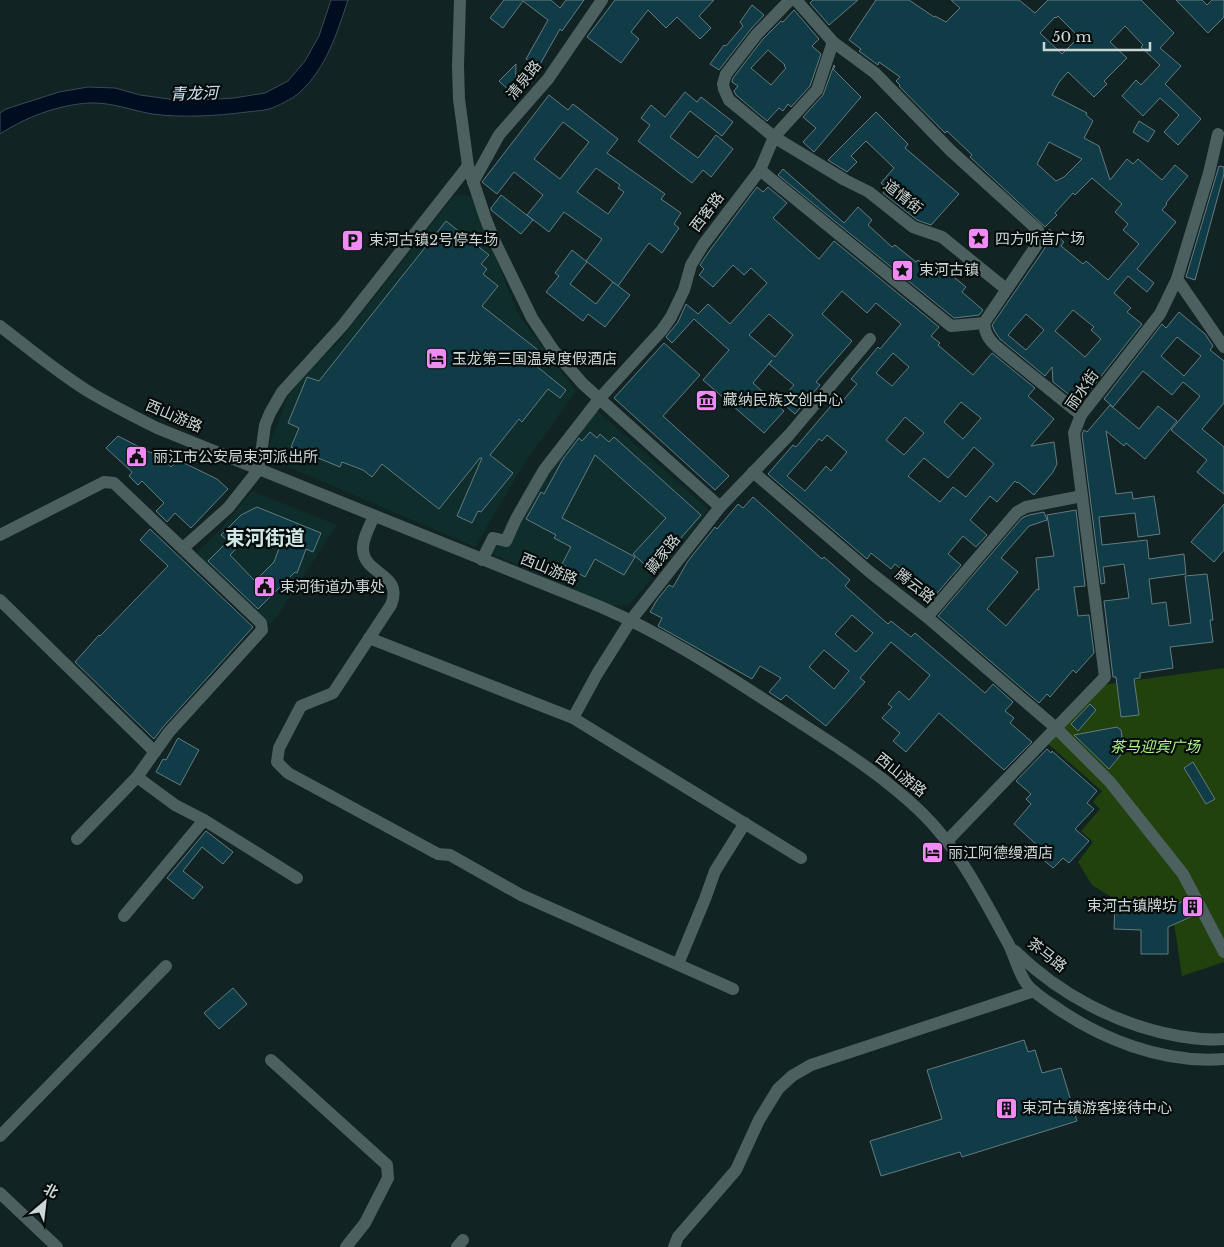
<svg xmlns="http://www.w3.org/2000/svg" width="1224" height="1247" viewBox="0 0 1224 1247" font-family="'Libre Baskerville','Noto Sans SC',serif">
<rect width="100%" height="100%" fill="#112423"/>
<g fill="#0f2d2b">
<path d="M462 194 472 197 518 314 576 391 524 464 475 547 265 457 288 396 306 372 336 345 450 201 454 196Z"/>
<path d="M594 408 709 510 629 605H600L491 553 532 476 578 417Z"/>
<path d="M252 491 337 525 274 621 269 625 197 553 219 531Z"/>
</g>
<path fill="#21420c" d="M1224 668V962L1182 976 1171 903 1116 900 1092 885 1078 862 1093 842 1081 831 1100 809 1093 802 1102 791 1046 742 1094 686Z"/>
<path fill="#000d20" stroke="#3d4956" d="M331 0H348C337 33 326 69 299 93 292 99 278 106 269 109 262 111 254 111 247 112 216 116 183 118 152 114 130 110 111 102 89 103 58 105 26 117 0 134V113L6 109 59 92 88 87 115 88 140 95 183 101 234 98 265 93 288 81 305 61 319 36Z"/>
<g fill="#0f3c47" stroke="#667a80" fill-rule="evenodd">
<path d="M504 0H551L560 8 566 0H584L562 31 560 29 539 66 526 59 548 20 523 1 503 28 490 18Z"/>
<path d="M615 0H714L699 16 711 28 700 39 677 17 666 28 648 10 631 32 639 39 621 63 587 37Z"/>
<path d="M813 0H858L829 25 810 3Z"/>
<path d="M876 0H909L934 17 935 16 946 22 960 8 951 0H1019L1035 13 1048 0H1141L1174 33 1160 48 1181 66 1165 84 1201 119 1178 145 1164 132 1179 115 1160 98 1143 116 1122 96 1136 80 1141 85 1160 65 1141 47 1143 45 1125 26 1110 42 1127 58 1104 81 1107 84 1094 97 1068 72 1059 82 1052 95 1087 113 1086 115 1093 121 1084 138 1099 146 1110 180 1127 159 1133 164 1138 159 1162 180 1175 165 1188 176 1166 203 1167 204 1162 210 1176 222 1137 269 1154 283 1147 292 1128 276 1114 293 1131 308 1127 312 1142 324 1091 389 1083 383 1072 397 1053 382 1052 367 1045 376 1000 339 995 332 992 325 1045 248 1047 233 1049 229 1064 242 1061 246 1083 264 1086 261 1108 280 1139 244 1123 230 1128 224 1115 212 1122 204 1092 178 1075 195 1073 193 1055 213 1057 215 1045 227 970 157 972 155 947 131 945 133 899 86 900 85 896 81 900 77 879 62 878 65 859 51 861 49 849 40ZM1058 16 1079 37 1062 54 1040 33 1055 17 1056 18ZM1049 142 1082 159 1064 177 1056 181 1037 164ZM1073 310 1094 327 1091 330 1101 339 1085 357 1055 331ZM1026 314 1044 330 1026 350 1008 335Z"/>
<path d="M1176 0H1202L1207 5 1212 0H1224V17L1208 33Z"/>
<path d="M752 5 764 15 751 29 719 70 710 64 724 45 726 46 743 26 740 22Z"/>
<path d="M794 10 819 39 812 46 821 54 810 86 791 107 788 104 783 111 779 108 767 121 736 95 734 91 738 86 732 82 733 78 763 39 781 21 783 22ZM768 50 785 65 784 66 786 68 771 85 751 68Z"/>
<path d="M516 64 515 96 499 81Z"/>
<path d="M834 65 835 67 833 69 861 97 814 152 803 142 816 128 803 117 823 95Z"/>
<path d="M685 92 697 102 701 97 733 122 722 136 690 111 670 137 698 158 716 135 733 149 711 177 703 170 692 183 638 141 650 125 641 118 651 105 665 117Z"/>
<path d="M549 95 568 110 573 104 618 139 607 153 665 194 661 199 681 213 674 224 679 228 662 253 649 243 618 286 586 261 602 239 564 212 549 232 527 215 543 195 514 172 497 194 482 182ZM563 122 589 142 560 179 534 159ZM596 168 620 185 618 188 624 192 608 214 577 192Z"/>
<path d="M876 112 908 144 905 148 959 194 931 225 917 220 883 193 887 188 881 183 894 168 866 141 851 156 857 162 847 172 828 160Z"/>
<path d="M1139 121 1155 131 1148 142 1133 132Z"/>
<path d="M1219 166 1224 167V174L1195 280 1186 277Z"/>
<path d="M783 169 844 223 858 207 872 220 868 225 892 247 895 245 916 262 918 260 932 272 938 264 966 287 962 292 983 310 979 315 954 318 778 175Z"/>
<path d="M757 187 763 192 768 187 787 203 773 218 819 259 834 241 939 327 931 336 940 343 938 345 973 375 992 353 1035 388 1028 396 1054 419 1031 446 1054 442 1057 464 1053 472 1034 495 1018 482 1017 483 1015 481 997 502 990 496 970 520 987 535 976 547 963 536 948 554 961 565 933 598 895 564 891 569 871 553 867 559 768 474 793 445 796 447 836 400 840 404 857 384 851 379 878 347 880 349 901 324 876 303 867 313 842 291 822 314 852 341 816 382 820 385 795 414 780 401 794 385 769 364 772 360 753 383 784 411 764 433 703 380 729 350 694 319 672 343 666 337 678 322 686 304 698 314 708 304 730 324 767 283 751 268 744 275 733 265 713 287 699 275 704 269 700 265 710 250ZM769 314 793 335 775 357 749 335ZM893 353 909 367 892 386 876 373ZM961 402 981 418 963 439 944 422ZM905 417 924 433 904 455 886 440ZM827 435 847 452 831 471 826 466 805 491 787 476 819 439 822 441ZM974 447 994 464 966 497 953 487 940 502 908 476 924 458 948 478Z"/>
<path d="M501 195 533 220 521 234 491 210V208Z"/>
<path d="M446 221 489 255 481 264 487 269 483 274 498 286 482 306 543 354 535 365 566 390 560 398 548 389 522 422 519 419 490 455 513 473 481 512 478 511 472 523 457 516 482 458H480L439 509 382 464 372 477 363 470 342 462 340 467 291 447 299 428 288 423 307 377 319 381Z"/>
<path d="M572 250 587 262 570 284 596 304 613 282 630 295 605 327 588 314 583 321 546 292 559 276 555 273Z"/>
<path d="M1179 312 1205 334 1213 346 1210 350 1224 361V403L1202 429 1224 447V494L1197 472 1207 460 1171 430 1200 396 1183 382 1172 395 1143 371 1113 407 1104 399 1162 324 1166 328ZM1177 337 1201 356 1184 376 1161 356Z"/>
<path d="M664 343 700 375 663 416 729 476 715 490 614 398Z"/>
<path d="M1110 405 1139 429 1158 406 1177 421 1145 459 1126 443 1124 446 1106 431 1116 494 1132 492 1133 499 1154 496 1160 534 1138 537 1135 513 1099 517 1102 545 1147 540 1149 559 1184 554 1186 574 1149 579 1152 604 1166 602 1169 626 1191 623 1185 576 1207 574 1213 620H1210L1213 642 1170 647 1173 668 1140 673V678L1134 679 1139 715 1121 717 1116 677H1113L1104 601 1129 598 1124 564 1103 567 1105 583 1101 584 1082 434 1084 430 1087 432Z"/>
<path d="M590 432 597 438 600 434 609 442 614 437 701 515 652 571 633 554 666 518 595 455 562 518 635 557 624 575 595 559 585 577 562 564 571 547 554 538 556 535 526 519 541 492 544 494 563 459 579 438 582 441Z"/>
<path d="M118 436 151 453 154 450 171 467 178 460 217 479 228 489 191 528 175 513 167 522 156 511 164 503 142 481 138 485 129 476 132 472 106 448Z"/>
<path d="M753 497 822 559 824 557 850 580 845 586 888 624 891 621 911 637 915 633 985 693 993 684 1013 702 1005 711 1014 718 1010 723 1032 742 1004 770 939 713 906 752 893 741 900 733 882 718 892 707 888 704 899 691 909 700 930 675 891 642 860 678 865 682 826 726 786 695 781 700 769 692 781 678 760 666 752 679 658 626 662 618 650 612 657 600 669 585 673 587 688 561 715 527 717 529 738 504 743 508ZM852 615 873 633 856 652 835 634ZM824 650 849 671 834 689 809 667Z"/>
<path d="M1224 504V550L1214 562 1191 542Z"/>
<path d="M257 507 321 533 313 552 306 549 297 573 295 572 258 609 208 561 228 541 221 535 241 515ZM255 529 282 540 274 562 255 581 230 555Z"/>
<path d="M1076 510 1085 586 1074 587 1078 616 1089 615 1094 653 1076 673 1073 670 1050 697 1047 694 1039 703 938 616 1022 518 1029 515 1044 512 1047 520 1029 526 1001 558 1018 572 987 609 1006 626 1037 589 1039 590 1036 558 1054 556 1047 515Z"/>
<path d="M150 529 253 627 163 727 154 739 75 662 99 635 100 636 168 566 140 540Z"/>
<path d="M1090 704 1096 710 1078 731 1071 724Z"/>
<path d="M1117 727 1121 730 1124 751 1109 769 1074 735Z"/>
<path d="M178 738 199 750 180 785 156 772 163 759 166 760Z"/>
<path d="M1047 749 1051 753 1052 751 1097 791 1087 803 1094 809 1075 829 1089 841 1069 863 1063 858 1053 868 1033 851 1038 846 1014 824 1031 804 1026 799 1031 794 1016 781Z"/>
<path d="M1193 762 1215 799 1206 804 1184 768Z"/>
<path d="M206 831 233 852 223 864 202 847 183 871 203 887 193 899 167 878Z"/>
<path d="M1187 899 1195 915 1168 927V954H1141V930L1114 929 1115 905 1171 907Z"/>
<path d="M233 988 247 1004 219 1029 204 1013Z"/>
<path d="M1024 1040 1028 1052 1035 1050 1042 1073 1061 1068 1077 1121 962 1157 960 1152 881 1176 870 1141 942 1119 927 1070Z"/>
</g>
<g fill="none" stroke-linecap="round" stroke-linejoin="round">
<g stroke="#4c615f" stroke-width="12">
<path d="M460 0 458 66 459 99 468 166 485 217 494 240 532 318 554 351 583 384 720 507"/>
<path d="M790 0 757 34 726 74 723 84 724 89 729 100 774 137 845 180 869 192 913 227 942 237 1006 289"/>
<path d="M796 0 833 42 875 73 951 151 1038 230 1039 238 1038 243 984 323C985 334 989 340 997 347L1081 415"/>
<path d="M760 170 951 326 984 323"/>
<path d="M473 182 499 135 548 79 602 0"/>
<path d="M1177 279 1224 347"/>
<path d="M753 472 871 573 927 617 1056 728 1110 782 1183 874 1224 952"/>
<path d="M374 516C370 526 362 539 363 550 365 576 404 573 391 605L333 693 301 706 279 748 277 762 288 773 438 854 450 855 521 895 733 989"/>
<path d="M0 535 104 482 114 483 261 623 262 630 169 732 137 777 77 839"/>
<path d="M183 548 228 508 259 469 265 425 270 413 282 392 343 325 468 166"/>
<path d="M482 560 493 538 506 541 516 519 544 470 600 398 662 330 671 317 684 290 691 265 703 245 760 170 774 137 817 90 833 42"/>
<path d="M0 600 155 752"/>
<path d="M927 617 1017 512 1026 507 1082 496"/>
<path d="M369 638 573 718 801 858"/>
<path d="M573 718 597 674 631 620 720 507 789 435 870 339"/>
<path d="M137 777 175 805 204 820 297 878"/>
<path d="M947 841 1105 677 1074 433 1081 415 1160 314 1177 279 1209 173 1218 134"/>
<path d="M124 916 204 820"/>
<path d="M678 964 705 899 715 871 745 823"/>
<path d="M271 1060 387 1165 388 1178 365 1223 346 1247"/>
<path d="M0 1136 166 966"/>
<path d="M457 1247 463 1240"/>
</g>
<g stroke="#4c615f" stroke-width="12">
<path d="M0 326C28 348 56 371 86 390 109 404 133 416 157 428L601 607C666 635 720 671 779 709 828 741 880 772 922 813 959 849 983 898 1008 943 1015 956 1018 972 1026 983 1032 992 1043 998 1051 1004 1100 1039 1163 1064 1224 1059"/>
<path d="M1015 951C1059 994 1117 1025 1178 1036 1193 1038 1209 1041 1224 1039"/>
<path d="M0 1193 57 1247"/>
<path d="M674 1247 678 1237 736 1170 759 1120 778 1089 792 1076 811 1065 1034 991"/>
</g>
</g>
<defs>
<symbol id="sight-square" viewBox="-11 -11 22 22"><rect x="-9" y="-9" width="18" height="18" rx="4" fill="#f08bf5" stroke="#050c0b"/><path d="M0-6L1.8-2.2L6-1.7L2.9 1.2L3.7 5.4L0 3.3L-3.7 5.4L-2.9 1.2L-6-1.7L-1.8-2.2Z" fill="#111"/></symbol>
<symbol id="parking-square" viewBox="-11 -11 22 22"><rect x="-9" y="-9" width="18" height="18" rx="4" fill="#f08bf5" stroke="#050c0b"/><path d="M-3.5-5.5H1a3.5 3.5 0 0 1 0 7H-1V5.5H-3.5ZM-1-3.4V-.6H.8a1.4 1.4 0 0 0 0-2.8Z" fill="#111"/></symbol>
<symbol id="hotel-square" viewBox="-11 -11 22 22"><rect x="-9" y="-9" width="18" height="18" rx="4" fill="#f08bf5" stroke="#050c0b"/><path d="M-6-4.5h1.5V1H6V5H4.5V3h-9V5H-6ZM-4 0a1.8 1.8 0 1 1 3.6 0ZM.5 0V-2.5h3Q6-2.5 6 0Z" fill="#111"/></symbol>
<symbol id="museum-square" viewBox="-11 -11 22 22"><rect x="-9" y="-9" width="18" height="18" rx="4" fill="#f08bf5" stroke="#050c0b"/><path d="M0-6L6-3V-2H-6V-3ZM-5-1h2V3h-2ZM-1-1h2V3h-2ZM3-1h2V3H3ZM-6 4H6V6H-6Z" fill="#111"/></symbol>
<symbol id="civic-square" viewBox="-11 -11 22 22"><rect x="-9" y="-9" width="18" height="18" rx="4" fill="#f08bf5" stroke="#050c0b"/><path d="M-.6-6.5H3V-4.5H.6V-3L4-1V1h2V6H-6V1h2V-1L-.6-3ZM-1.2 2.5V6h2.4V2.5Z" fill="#111"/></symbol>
<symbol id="building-square" viewBox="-11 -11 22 22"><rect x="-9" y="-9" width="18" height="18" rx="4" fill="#f08bf5" stroke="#050c0b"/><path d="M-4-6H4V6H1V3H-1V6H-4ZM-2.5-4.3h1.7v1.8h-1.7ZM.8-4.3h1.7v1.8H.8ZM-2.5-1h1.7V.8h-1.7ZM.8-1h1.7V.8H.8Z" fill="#111"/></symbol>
</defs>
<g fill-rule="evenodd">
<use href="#sight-square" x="966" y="226" width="25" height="25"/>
<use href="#parking-square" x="340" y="228" width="25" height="25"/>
<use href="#sight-square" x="890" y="258" width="25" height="25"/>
<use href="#hotel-square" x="424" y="346" width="25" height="25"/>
<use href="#museum-square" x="694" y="388" width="25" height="25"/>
<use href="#civic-square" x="124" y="444" width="25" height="25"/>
<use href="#civic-square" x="252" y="574" width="25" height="25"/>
<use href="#hotel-square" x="920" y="840" width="25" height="25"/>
<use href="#building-square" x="1180" y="894" width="25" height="25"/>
<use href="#building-square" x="994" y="1096" width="25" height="25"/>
</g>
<g text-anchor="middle" stroke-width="4.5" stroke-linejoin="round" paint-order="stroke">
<g font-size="15" fill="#cad6d5" stroke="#050c0b">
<text transform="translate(524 80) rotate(-51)" y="5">清泉路</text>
<text transform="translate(903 197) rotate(38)" y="5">道情街</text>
<text transform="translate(707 212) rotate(-53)" y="5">西客路</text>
<text transform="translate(1082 390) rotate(-55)" y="5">丽水街</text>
<text transform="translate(174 416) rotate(23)" y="5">西山游路</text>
<text transform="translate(663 554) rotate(-52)" y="5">藏家路</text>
<text transform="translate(549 569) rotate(22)" y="5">西山游路</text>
<text transform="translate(915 586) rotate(38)" y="5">腾云路</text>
<text transform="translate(901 775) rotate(39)" y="5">西山游路</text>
<text transform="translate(1047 955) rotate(38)" y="5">茶马路</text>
</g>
<g font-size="15" fill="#cad6d5" stroke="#050c0b" text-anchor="start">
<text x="995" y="244">四方听音广场</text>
<text x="369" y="245">束河古镇2号停车场</text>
<text x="919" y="275">束河古镇</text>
<text x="452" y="364">玉龙第三国温泉度假酒店</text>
<text x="723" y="405">藏纳民族文创中心</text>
<text x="153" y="462">丽江市公安局束河派出所</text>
<text x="280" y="592">束河街道办事处</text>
<text x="948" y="858">丽江阿德缦酒店</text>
<text x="1177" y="911" text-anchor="end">束河古镇牌坊</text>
<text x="1022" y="1113">束河古镇游客接待中心</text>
</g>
<g font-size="15" font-style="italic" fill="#adf588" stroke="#050c0b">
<text x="1155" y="752">茶马迎宾广场</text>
</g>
<g font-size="16" font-style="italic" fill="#cee2f3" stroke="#050c0b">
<text transform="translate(194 93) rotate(-2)" y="6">青龙河</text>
</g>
<g font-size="20" font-weight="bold" fill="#cfe7e5" stroke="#050c0b">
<text x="265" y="545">束河街道</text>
</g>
</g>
<g transform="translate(45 1202) rotate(28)" stroke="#050c0b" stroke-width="4" paint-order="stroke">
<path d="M0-4L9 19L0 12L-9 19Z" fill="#cad6d5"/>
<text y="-8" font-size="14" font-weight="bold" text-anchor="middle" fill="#cad6d5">北</text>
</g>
<path d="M1044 42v8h106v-8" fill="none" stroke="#cad6d5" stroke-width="2.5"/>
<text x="1052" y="42" font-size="15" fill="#cad6d5" stroke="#050c0b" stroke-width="4" paint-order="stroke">50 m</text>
</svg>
